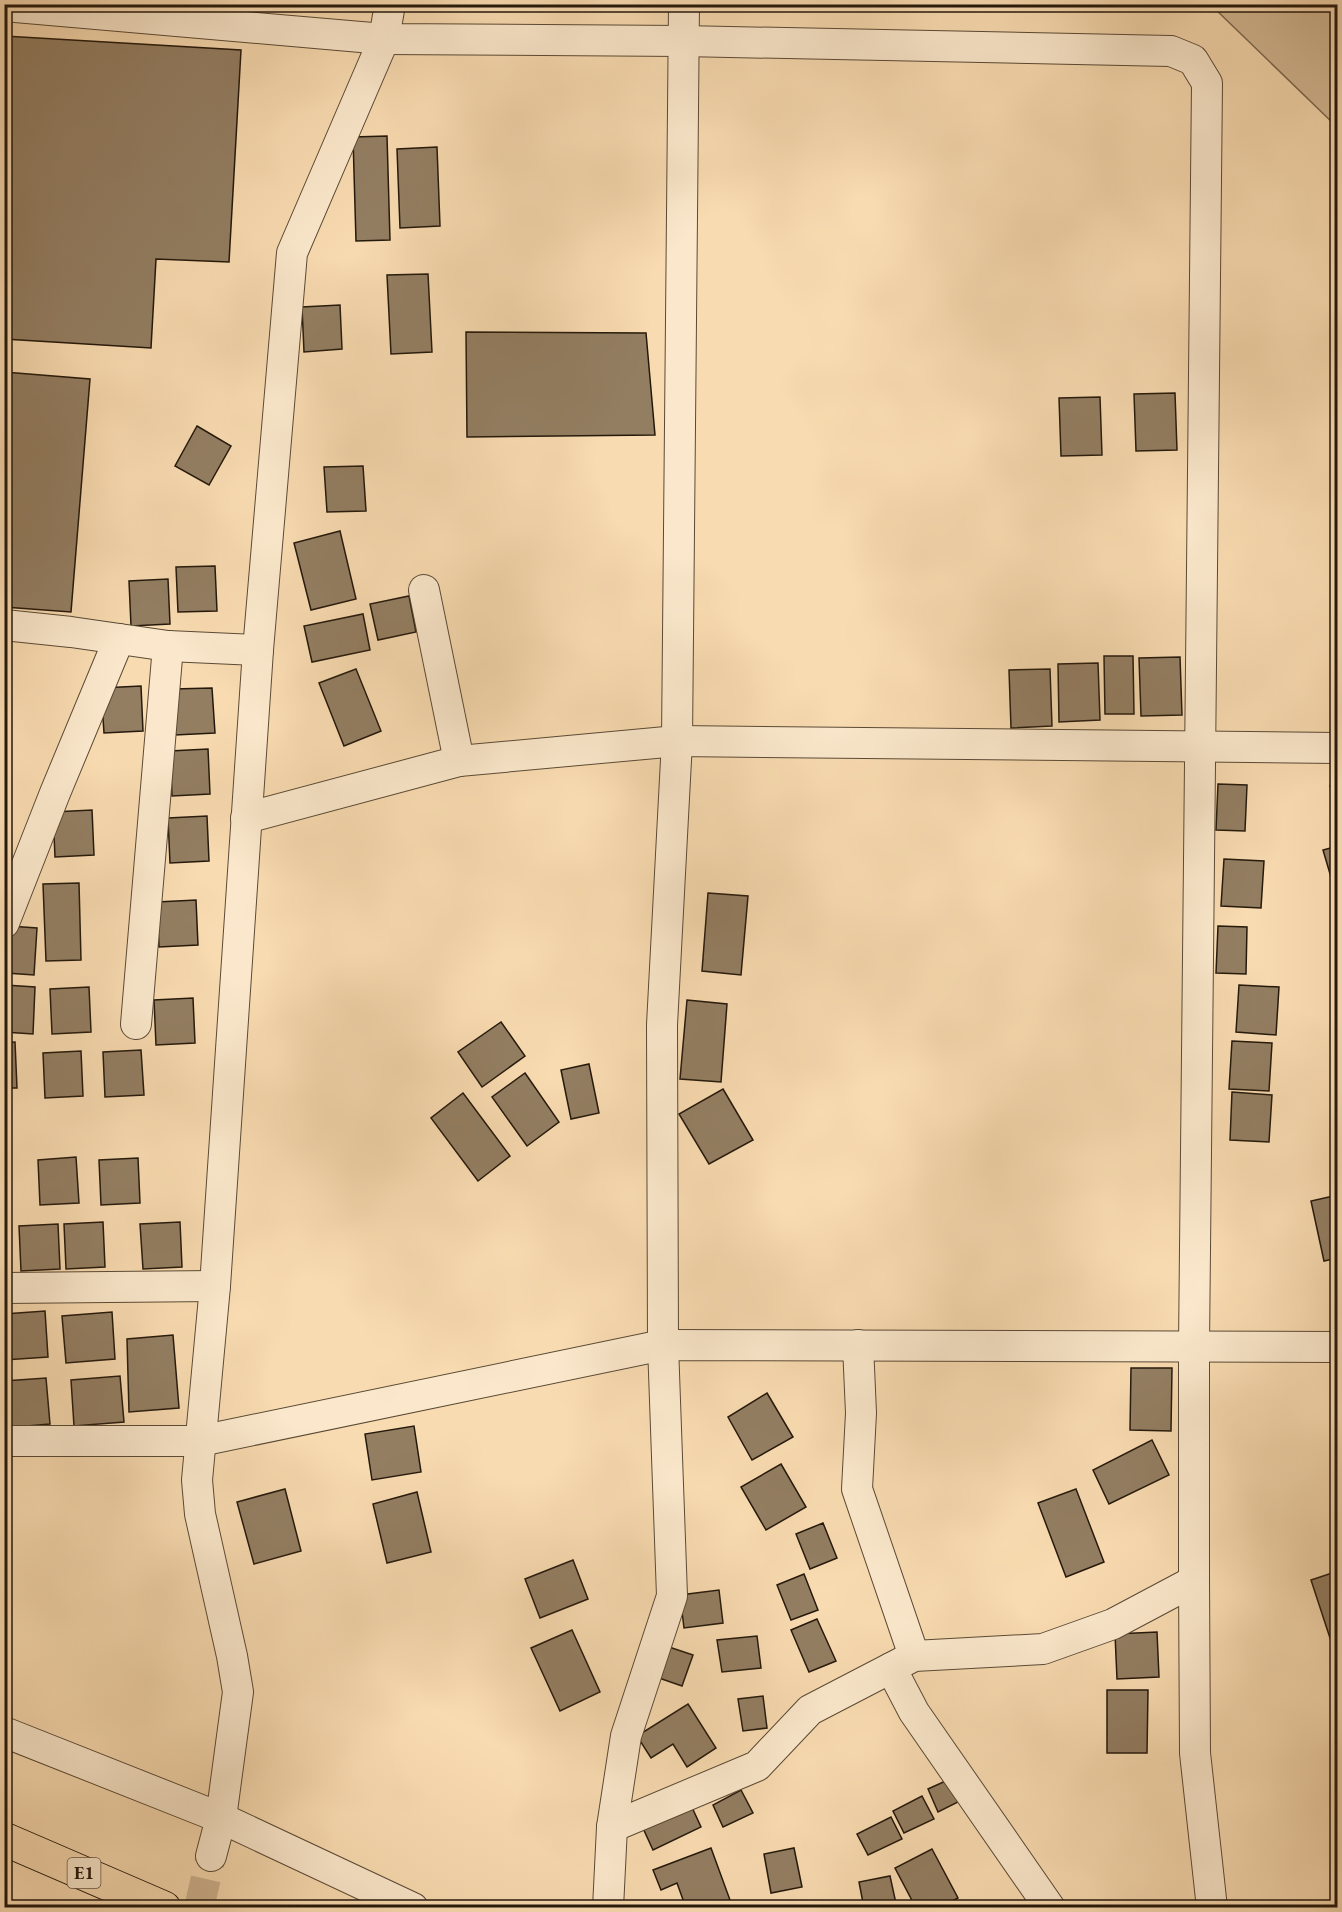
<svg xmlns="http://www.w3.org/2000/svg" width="1342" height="1912" viewBox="0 0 1342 1912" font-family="'EB Garamond',serif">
<rect width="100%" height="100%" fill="#f9dbb1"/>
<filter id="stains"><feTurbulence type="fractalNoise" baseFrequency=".00333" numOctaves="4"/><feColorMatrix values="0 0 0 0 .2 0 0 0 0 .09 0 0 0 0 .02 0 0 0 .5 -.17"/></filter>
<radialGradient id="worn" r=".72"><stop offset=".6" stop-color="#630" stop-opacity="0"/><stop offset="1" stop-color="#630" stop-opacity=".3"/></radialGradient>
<path fill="#d5ba95" stroke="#7d6a50" stroke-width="1.5" d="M1211 5H1337V127Z"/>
<g fill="#937e62" stroke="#25190c" stroke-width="1.5">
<path d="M251 4H327V9Z"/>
<path d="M4 36 241 50 229 262 156 259 151 348 4 339Z"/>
<path d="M387 136 390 240 356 241 353 137Z"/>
<path d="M437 147 440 226 400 228 397 149Z"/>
<path d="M428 274 432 352 391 354 387 275Z"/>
<path d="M340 305 342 349 304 352 302 307Z"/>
<path d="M466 332 646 333 655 435 467 437Z"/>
<path d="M4 372 90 379 71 612 4 607Z"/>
<path d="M1175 393 1177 450 1136 451 1134 394Z"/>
<path d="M1100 397 1102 455 1061 456 1059 398Z"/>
<path d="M197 426 231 446 209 485 175 466Z"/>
<path d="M363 466 366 511 327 512 324 467Z"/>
<path d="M340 531 356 599 311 610 294 543Z"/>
<path d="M215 566 217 611 178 612 176 567Z"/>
<path d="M168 579 170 624 131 626 129 581Z"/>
<path d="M409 596 416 632 378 640 370 604Z"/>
<path d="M363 614 370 650 312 662 304 626Z"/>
<path d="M1104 656H1133L1134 714H1105Z"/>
<path d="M1180 657 1182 715 1141 716 1139 658Z"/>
<path d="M1098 663 1100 720 1059 722 1058 664Z"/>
<path d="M356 669 381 731 344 746 319 683Z"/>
<path d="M1050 669 1052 726 1011 728 1009 670Z"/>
<path d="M141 686 143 731 104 733 101 688Z"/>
<path d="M212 688 215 733 175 735 173 689Z"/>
<path d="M208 749 210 794 172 796 170 751Z"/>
<path d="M1338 783V806L1330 786Z"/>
<path d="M1218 784 1247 785 1245 831 1216 830Z"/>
<path d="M92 810 94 855 55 857 53 812Z"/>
<path d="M207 816 209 861 170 863 168 818Z"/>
<path d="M1338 846V901L1323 850Z"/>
<path d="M1224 859 1264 861 1261 908 1221 906Z"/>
<path d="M79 883 81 960 46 961 43 884Z"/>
<path d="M708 893 748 896 741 975 702 971Z"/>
<path d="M196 900 198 945 159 947 157 902Z"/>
<path d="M9 926 37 928 34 975 6 973Z"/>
<path d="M1218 926 1247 927 1246 974 1216 973Z"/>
<path d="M5 985 35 987 33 1034 4 1032Z"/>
<path d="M1239 985 1279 987 1276 1035 1236 1032Z"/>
<path d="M89 987 91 1032 52 1034 50 989Z"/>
<path d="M193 998 195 1043 156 1045 154 1000Z"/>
<path d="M687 1000 727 1004 721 1082 680 1079Z"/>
<path d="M501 1022 525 1056 482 1087 458 1052Z"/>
<path d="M1232 1041 1272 1043 1269 1091 1229 1089Z"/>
<path d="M15 1042 17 1088H4V1043Z"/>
<path d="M141 1050 144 1095 105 1097 103 1052Z"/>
<path d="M81 1051 83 1096 45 1098 43 1053Z"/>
<path d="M589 1064 599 1113 571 1119 561 1070Z"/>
<path d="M525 1073 559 1122 527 1146 492 1097Z"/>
<path d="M723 1089 753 1140 709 1164 679 1114Z"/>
<path d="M1232 1092 1272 1095 1269 1142 1230 1140Z"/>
<path d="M463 1093 510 1156 478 1181 431 1118Z"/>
<path d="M76 1157 79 1203 40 1205 38 1160Z"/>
<path d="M138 1158 140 1203 101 1205 99 1160Z"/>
<path d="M1338 1195V1258L1324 1261 1311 1201Z"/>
<path d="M103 1222 105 1267 66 1269 64 1224Z"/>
<path d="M180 1222 182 1267 143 1269 140 1224Z"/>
<path d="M58 1224 60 1269 21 1271 19 1226Z"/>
<path d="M4 1231H7L9 1276H4Z"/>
<path d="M45 1311 48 1357 4 1360V1314Z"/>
<path d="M112 1312 115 1359 66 1363 62 1316Z"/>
<path d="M173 1335 179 1408 129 1412 127 1339Z"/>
<path d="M1131 1368H1172L1171 1431 1130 1430Z"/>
<path d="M120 1376 124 1422 74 1426 71 1380Z"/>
<path d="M46 1378 50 1424 4 1428V1381Z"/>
<path d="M767 1393 793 1437 752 1460 728 1417Z"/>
<path d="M414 1426 421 1472 372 1480 365 1434Z"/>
<path d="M1152 1440 1169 1475 1109 1504 1093 1470Z"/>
<path d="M781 1464 806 1507 766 1530 741 1487Z"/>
<path d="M285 1489 301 1551 254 1564 237 1502Z"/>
<path d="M1076 1489 1104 1562 1066 1577 1038 1503Z"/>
<path d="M417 1492 431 1552 387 1563 373 1504Z"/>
<path d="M823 1523 837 1558 810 1569 796 1534Z"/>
<path d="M573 1560 588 1599 540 1618 525 1579Z"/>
<path d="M1338 1571V1639L1331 1641 1311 1580Z"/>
<path d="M804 1574 818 1610 791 1620 777 1585Z"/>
<path d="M719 1590 723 1623 684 1628 680 1595Z"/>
<path d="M817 1619 836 1661 809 1672 791 1630Z"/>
<path d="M572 1630 600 1692 560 1711 531 1648Z"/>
<path d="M1157 1632 1159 1677 1117 1679 1115 1634Z"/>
<path d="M757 1636 761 1668 722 1672 717 1640Z"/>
<path d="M669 1647 693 1655 682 1686 659 1678Z"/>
<path d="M1107 1690H1148L1147 1753H1107Z"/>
<path d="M763 1696 767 1728 743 1731 738 1699Z"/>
<path d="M688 1704 716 1748 687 1767 673 1744 651 1758 637 1736Z"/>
<path d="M950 1779 960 1801 938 1812 928 1789Z"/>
<path d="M741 1790 753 1813 723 1827 713 1805Z"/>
<path d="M922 1796 934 1819 904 1833 893 1811Z"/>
<path d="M690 1803 701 1827 653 1850 642 1826Z"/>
<path d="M891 1817 902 1839 868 1855 857 1834Z"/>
<path d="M711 1848 730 1900 713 1908H686L677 1883 661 1890 653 1870Z"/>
<path d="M794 1848 802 1887 771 1893 764 1854Z"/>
<path d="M932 1849 958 1898 940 1908H916L895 1868Z"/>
<path d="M890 1876 897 1908H864L859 1882Z"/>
<path d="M820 1901 821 1908H795V1906Z"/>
</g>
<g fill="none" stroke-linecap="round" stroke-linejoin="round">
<path stroke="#cfb490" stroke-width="30" stroke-dasharray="30 15" stroke-linecap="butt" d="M199 1908 211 1856"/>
<defs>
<g id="minor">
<path d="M4 6 384 39 683 41 1171 51 1193 60 1207 83 1194 1346V1581L1195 1753 1212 1908"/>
<path d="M424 590 459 761"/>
<path d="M4 625 71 632 168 646 258 650"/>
<path d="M246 818 459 761 677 741 1338 748"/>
<path d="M4 923 55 793 119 639"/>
<path d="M136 1024 168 646"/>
<path d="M4 1288 215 1286"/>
<path d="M858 1345 861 1413 857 1489 914 1656"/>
<path d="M4 1441H200L663 1345 1338 1347"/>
<path d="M891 1668 914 1712 1050 1908"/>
<path d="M4 1732 221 1818 413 1908"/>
<path d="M612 1827 757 1766 810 1710 914 1656 1043 1649 1113 1624 1194 1581"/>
<path d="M211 1856 221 1818 238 1692 232 1656 200 1514 197 1480 215 1286 258 650 292 253 384 39 390 4"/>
<path d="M608 1908 612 1827 626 1736 672 1596 663 1345 662 1025 677 741 684 4"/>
</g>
<path id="motorway" d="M4 1839 164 1908"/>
</defs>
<use href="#minor" stroke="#5a4a35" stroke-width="32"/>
<use href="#motorway" stroke="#25190c" stroke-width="35"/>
<use href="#minor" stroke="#fbe8cc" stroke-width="30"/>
<use href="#motorway" stroke="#f9dbb1" stroke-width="33"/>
</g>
<g text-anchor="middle" stroke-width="6" stroke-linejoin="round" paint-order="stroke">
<rect fill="#fbe8cc" stroke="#655746" stroke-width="1.5" x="67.5" y="1858" width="33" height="30" rx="4.5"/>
<g font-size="18" font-weight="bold" fill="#25190c">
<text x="84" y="1879">E1</text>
</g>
</g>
<rect width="1342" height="1912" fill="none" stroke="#f9dbb1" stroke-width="24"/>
<rect x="6" y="6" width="1330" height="1900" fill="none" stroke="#25190c" stroke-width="3"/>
<rect x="12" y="12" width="1318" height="1888" fill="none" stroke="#25190c" stroke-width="1.5"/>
<rect width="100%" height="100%" filter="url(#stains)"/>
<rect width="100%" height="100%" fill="url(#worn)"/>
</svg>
